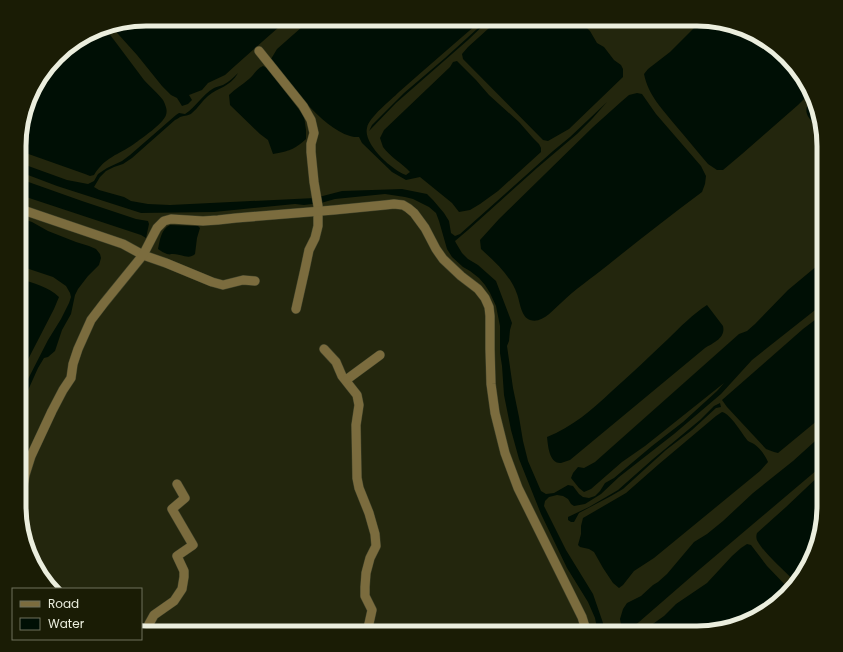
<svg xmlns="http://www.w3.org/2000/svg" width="843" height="652" viewBox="0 0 843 652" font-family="Poppins,sans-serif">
<rect width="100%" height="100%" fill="#23260d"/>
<g fill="#000f05">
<path d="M146 19H288L236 65 225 75 208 83 202 90 189 95 192 100 188 104 182 106 177 98 171 95 162 86 137 55 110 25Z"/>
<path d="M311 19H483C455 43 427 67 399 92 391 100 369 117 367 128 363 144 392 170 406 175L410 172C402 163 390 157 383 147 382 144 381 141 380 138L384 130 450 67 453 62 457 61 476 80 489 95 519 122 533 138 539 144 541 148V152L498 191 480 204 470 210 459 212 452 203 420 177 406 180 392 172 362 143 359 137C356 137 352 137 350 136 320 127 290 83 271 59L277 49Z"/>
<path d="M488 19H490L468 40 396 103 369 131 372 125 404 93 445 58Z"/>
<path d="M499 19H578L590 31 597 43 604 47 614 60 621 65 623 69V77L569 129 548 141 543 140 463 59 462 54 468 47Z"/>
<path d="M703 19 745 29 781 51 811 90V92L798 105 742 154 723 170H717L708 164C697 151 687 139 676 126 663 110 648 95 644 74L648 69 670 52Z"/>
<path d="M103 27 105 28C118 45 131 63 144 80 150 87 158 93 163 100 165 104 168 110 166 115 163 124 142 138 134 144 118 155 105 157 94 175L90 176 85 174 20 151V129L36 83 62 50Z"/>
<path d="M263 66 267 68 304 116 306 130V139C294 150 289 151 273 154L268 140 260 134 230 105 229 95C235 89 242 85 249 79 255 74 256 69 263 66Z"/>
<path d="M238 73C230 87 219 87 208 96 202 101 198 108 192 113 189 116 185 115 180 117 180 117 176 120 175 120L132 158 123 164 114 167 106 171 100 177 94 187 99 190 124 197 131 201 148 204 170 205 315 198 342 191 402 189 427 194 433 200 444 213 449 221 451 233 455 236 460 234 553 151 570 137 607 102 592 119 577 134 537 168 468 230 455 241 456 243 462 253 468 259 478 265 496 281 512 323 510 330 509 341 507 346 513 388 519 417 523 441 528 461 541 491 546 494 554 493 568 485 573 486 579 494 583 497 589 498 595 496 600 491 605 483 614 478 652 446 683 422 717 391 724 383 645 446 622 462 591 489 584 492 579 488 571 478 573 473 578 467 584 468 595 462 739 334 747 331 755 324 788 290 824 260V303L752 360 721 394 674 434 619 477 601 494 585 504 574 506 571 504 568 499 563 496 557 495 549 497 545 501 544 506 566 550 593 594 602 620 606 633H598L595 618 588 602 567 568 541 514 519 459 511 430 504 395 502 366 500 353V326L496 306 490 293 485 285 479 278 470 271 463 267 452 257 447 249 439 221 436 213 429 207 413 199 405 197 385 194 335 199 321 203 304 205 295 204 214 212 141 213 57 186 20 172V163L67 180 88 184 94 181 98 174 107 168 122 161 130 155 176 115 179 113 185 114C196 107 202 95 214 88 216 87 220 86 223 85 229 82 233 78 238 73Z"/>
<path d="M637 93 642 94 656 114 701 166 706 176 705 184 702 192C670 216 639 240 608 265 592 278 575 289 561 303 553 310 542 324 530 320 521 317 520 302 517 294 511 276 495 262 481 249L480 240 499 219 593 127 622 101 629 95Z"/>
<path d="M813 98 820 130C810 119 799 112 813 98Z"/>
<path d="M20 179 82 201 136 219 148 221 149 224 146 238 141 235 20 195Z"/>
<path d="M20 218 32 222 48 231 76 242 89 246 96 249 100 254 101 258 99 265 88 276 78 289 75 295 71 314 62 330 55 351 48 357 44 358 38 368 25 397 21 413V421L19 424 20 400 26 383 48 340 61 319 69 303 71 297 70 293 66 286 53 277 20 266Z"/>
<path d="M170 225 198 226 200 228 197 238 195 254C189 260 181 254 173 254 169 254 171 255 167 254 164 253 161 251 158 249 160 240 161 229 170 225Z"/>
<path d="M20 279C33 283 49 287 59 297L54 309 20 375Z"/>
<path d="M707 305 723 326C726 338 713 343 705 348L570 460C567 461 564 462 561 463 549 464 548 445 547 437 572 427 592 410 612 391 631 374 649 357 668 339 680 327 693 314 707 305Z"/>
<path d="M824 313V415L778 453 774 452 766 449 727 407 722 400 803 329Z"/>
<path d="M720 403 721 407 716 408 692 430 666 450 623 489 611 496 579 513 574 522H571L568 520V517L589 507 618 490 653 459 700 420 714 406Z"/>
<path d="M722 412C731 414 742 434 748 441 751 443 751 442 754 444 760 448 765 455 768 462L760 471 654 558 634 571 623 585 619 588 613 583 603 568 594 552 589 549 580 547 578 545 581 534V526L583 518 626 493 659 464 716 416Z"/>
<path d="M824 433V464L700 569 639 622 631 628 625 626 621 625 620 619 623 609 627 603 641 596 653 585 658 582 667 574 694 542 707 534 723 521 753 493 793 461Z"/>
<path d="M824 471V515L814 555 796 584 793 580C783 569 765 554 758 542 756 539 756 536 757 533L786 507Z"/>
<path d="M747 544 751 545 767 566 791 591 746 623 697 633H643L650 626 664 616 676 604 707 583 732 556 741 548Z"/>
</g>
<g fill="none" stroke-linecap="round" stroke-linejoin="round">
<defs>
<g id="minor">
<path d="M259 51 303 106 311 120 314 133 311 144V152L314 182 318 206V226L315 238 309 250 305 269 296 309"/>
<path d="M20 209 123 244 143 255 166 263 212 282 223 285 243 280 255 281"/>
<path d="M324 349 336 362 342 376 357 395 359 405 356 425 357 478 359 488 369 513 375 534 376 546 370 558 366 573 365 587V596L372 610 368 628 369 633"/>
<path d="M346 380 380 355"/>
<path d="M19 508 25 475 31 456 52 411 63 390 71 378 73 364 78 349 91 320 104 303 143 255 157 228 164 221 171 219 203 221 218 220 236 218 334 210 385 205 394 204 403 205 408 208 414 213 425 228 436 249 443 259 461 276 478 289 485 298 489 307 490 316V349L491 384 495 413 505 453 518 488 582 617 587 633"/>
<path d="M148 633 149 624 154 615 174 601 182 589 184 577V571L177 556 193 545 172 509 185 498 177 484"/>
</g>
</defs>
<use href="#minor" stroke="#3f422a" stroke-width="10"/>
<use href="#minor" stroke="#7b6c3e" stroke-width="9"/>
</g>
<path d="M0 0H843V652H0ZM146 26H697A120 120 0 0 1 817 146V506A120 120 0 0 1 697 626H146A120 120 0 0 1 26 506V146A120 120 0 0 1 146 26Z" fill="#1a1c05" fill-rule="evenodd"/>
<path fill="none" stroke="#ebeede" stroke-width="5" d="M146 26H697A120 120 0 0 1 817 146V506A120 120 0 0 1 697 626H146A120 120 0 0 1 26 506V146A120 120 0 0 1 146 26Z"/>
<rect x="12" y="588" width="130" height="52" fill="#1a1c05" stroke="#6e705c"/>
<rect x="20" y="601" width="20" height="6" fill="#7b6c3e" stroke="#6e705c"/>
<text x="48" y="608" font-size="12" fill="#ebeede">Road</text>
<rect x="20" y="618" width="20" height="12" fill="#000f05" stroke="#6e705c"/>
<text x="48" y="628" font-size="12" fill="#ebeede">Water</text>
</svg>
